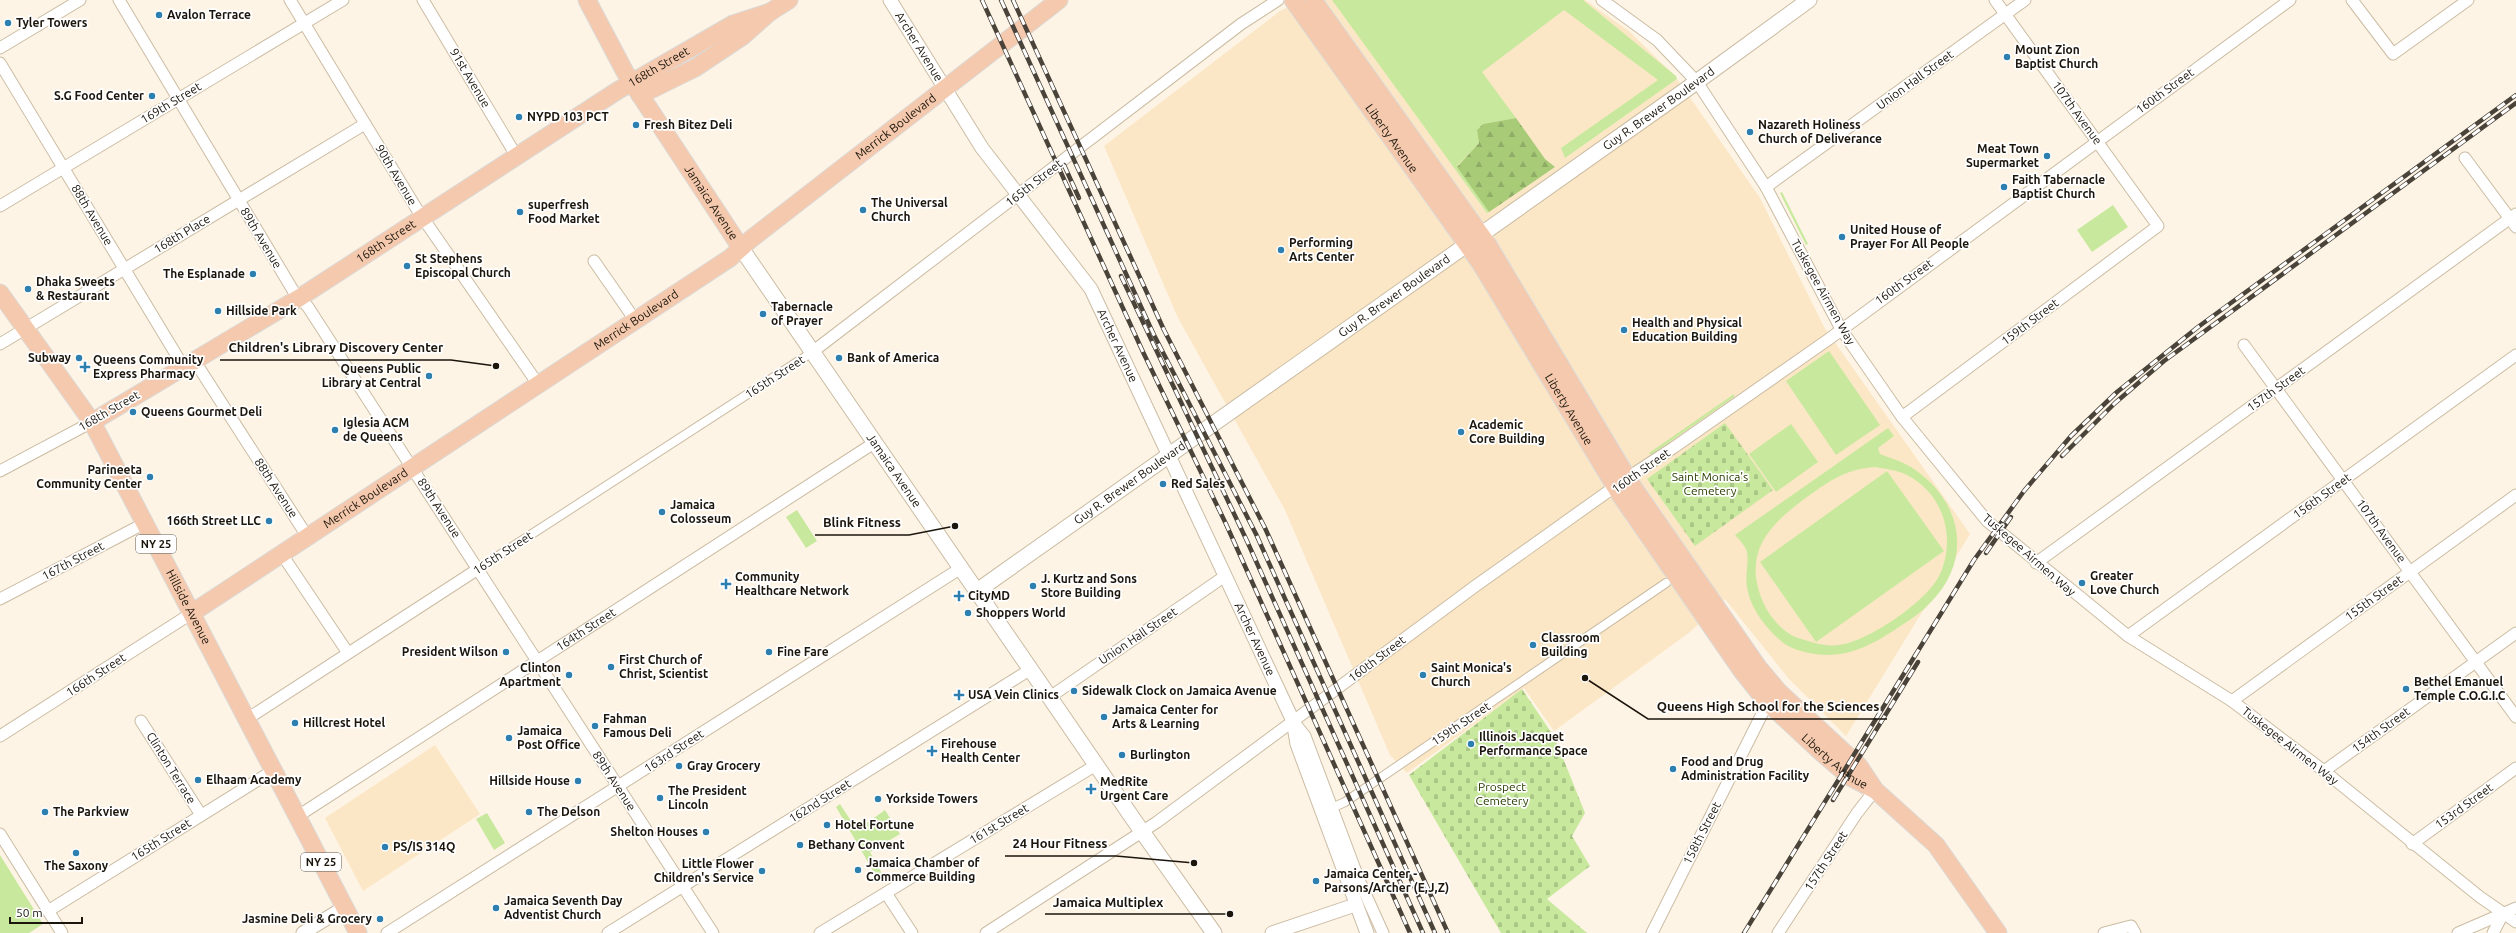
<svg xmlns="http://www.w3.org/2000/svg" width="2516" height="933" viewBox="0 0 2516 933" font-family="Ubuntu,sans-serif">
<defs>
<pattern id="forest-firs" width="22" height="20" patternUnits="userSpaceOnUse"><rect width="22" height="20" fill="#a7cb77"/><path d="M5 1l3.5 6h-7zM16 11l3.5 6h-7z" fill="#8fad66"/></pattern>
<pattern id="cemetery-stones" width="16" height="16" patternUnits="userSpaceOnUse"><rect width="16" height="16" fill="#c8e99d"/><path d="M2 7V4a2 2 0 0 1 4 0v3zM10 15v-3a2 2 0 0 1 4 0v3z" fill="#abc786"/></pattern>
</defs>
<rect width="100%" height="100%" fill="#fef4e5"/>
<g fill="#fbe7c6">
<path d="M1303 0H1585L1629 31 1675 76 1760 198 1824 327 1970 534 1846 736 1789 679 1725 599 1690 632 1554 731 1524 688 1407 773 1390 755 1285 510 1178 318 1104 146 1280 11Z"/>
<path d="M435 745 480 814 363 891 325 818Z"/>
</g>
<g fill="#c8e99d" fill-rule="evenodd">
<path d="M1332 0H1583L1676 76 1677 79 1565 158 1561 148 1658 80 1564 10 1482 72 1516 118 1483 124 1477 130 1479 143 1457 166 1489 212 1487 213Z"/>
<path d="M1782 192 1808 244 1806 245 1780 193Z"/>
<path d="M2113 205 2128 227 2092 252 2077 230Z"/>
<path d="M1829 351 1880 425 1836 455 1786 381Z"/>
<path d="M1734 394V397L1651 455 1649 453Z"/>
<path d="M1791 424 1818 462 1776 492 1749 454Z"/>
<path d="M1888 428 1894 436 1878 448 1880 454C1890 458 1901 461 1911 467 1961 499 1975 558 1930 603 1921 613 1908 621 1896 629 1869 647 1843 660 1809 653 1800 651 1789 648 1781 641 1767 629 1752 610 1748 592 1744 579 1749 565 1747 552 1746 547 1739 539 1735 535ZM1875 467C1886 469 1897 470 1907 475 1944 494 1957 539 1939 576 1926 602 1867 642 1839 645 1825 647 1811 642 1798 638 1783 633 1769 616 1763 602 1742 552 1769 525 1807 497 1831 480 1846 469 1875 467Z"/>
<path d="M1887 471 1944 551 1816 642 1760 562Z"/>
<path d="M797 510 817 541 806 548 786 517Z"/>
<path d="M840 804 857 830 885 810 900 834 870 852 884 877 879 881 836 807Z"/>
<path d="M487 813 505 843 494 850 476 819Z"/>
<path d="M0 855 43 924 29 933H0Z"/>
</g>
<path fill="url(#forest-firs)" d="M1516 118 1545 159 1555 167 1489 212 1457 167 1479 143 1477 130 1483 124Z"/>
<g fill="url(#cemetery-stones)">
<path d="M1725 423 1773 490 1695 546 1647 479Z"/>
<path d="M1522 689 1555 738 1585 813 1572 836 1590 866 1547 899 1587 933H1501L1409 775Z"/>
</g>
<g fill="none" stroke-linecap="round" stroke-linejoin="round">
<defs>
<g id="pedestrian">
<path d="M478 569 811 353"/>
<path d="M1332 808 1345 802 1666 583"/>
</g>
<g id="minor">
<path d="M119 0 294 292 308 307 713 933"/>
<path d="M290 0 418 211 538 384"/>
<path d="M423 0 517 157"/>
<path d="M1602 0 1657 40 1697 82 1766 187 1841 329 1902 417 1987 521 2128 636 2232 701 2324 771 2480 897 2516 922"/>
<path d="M2352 0 2393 54 2468 0"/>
<path d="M0 48 80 0"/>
<path d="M0 63 183 366"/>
<path d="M2465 158 2516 227"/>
<path d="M1766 187 2025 0"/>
<path d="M0 206 343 0"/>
<path d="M594 261 635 320"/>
<path d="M0 344 365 124"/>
<path d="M2244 345 2516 717"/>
<path d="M811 353 1241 24 1278 0"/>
<path d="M194 360 307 536"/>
<path d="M1902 417 2158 226 1995 0"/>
<path d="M0 471 92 422"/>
<path d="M281 553 348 653"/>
<path d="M2036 563 2516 214"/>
<path d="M0 599 145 523"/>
<path d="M2128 636 2516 355"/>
<path d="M1050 697 1225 576"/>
<path d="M2232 701 2516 495"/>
<path d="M247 719 478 569"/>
<path d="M141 721 201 815"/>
<path d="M1293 721 1305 736 1359 880 1383 933"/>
<path d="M0 736 192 613"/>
<path d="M2324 771 2516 633"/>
<path id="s1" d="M298 816 874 443"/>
<path d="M0 834 62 933"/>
<path d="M2412 844 2516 768"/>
<path d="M886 893 912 933"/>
<path d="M48 911 274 770"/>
<path d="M387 933 961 568"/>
<path d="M608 933 1031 669"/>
<path d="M820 933 1096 765"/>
<path d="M986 933 1157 822 1474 587 1627 478 1673 448 1829 339 2290 0"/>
<path d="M1652 933 1763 712 1772 699"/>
<path d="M1778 933 1857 813 1875 790"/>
<path d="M2104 933 2131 926 2135 933"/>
<path d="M2458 933 2516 908"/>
<path d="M2493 933 2503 914"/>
</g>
<g id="tertiary">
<path id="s2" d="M890 0 982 148 1091 289 1293 721 1297 744 1367 933"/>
<path d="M303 933 345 907"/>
<path d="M1272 933 1355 905"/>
</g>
<g id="secondary">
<path id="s3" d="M741 248 1136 823 1214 933"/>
<path id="s4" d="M977 591 1684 91 1809 0"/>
</g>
<g id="primary">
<path id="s5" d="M587 0 625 72 741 248"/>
<path id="s6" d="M1293 0 1481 264 1621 496 1742 671 1765 700 1822 753 1850 777 1873 789"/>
<path d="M1313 0 1488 245 1633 487 1758 667 1779 692 1859 766 1875 790 1936 845 1998 933"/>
<path d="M640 95 695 68 743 36 770 12 789 0"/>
<path id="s7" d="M0 293 92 422 358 933"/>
<path id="s8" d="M92 422 299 298 617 91 733 24 770 12"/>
<path id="s9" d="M192 613 730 258 751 239 1059 0"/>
</g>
</defs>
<use href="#pedestrian" stroke="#cbbca3" stroke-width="10"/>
<use href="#minor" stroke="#cbbca3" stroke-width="13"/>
<use href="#tertiary" stroke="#cbbca3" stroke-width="15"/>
<use href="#secondary" stroke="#cbbca3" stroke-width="17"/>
<use href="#primary" stroke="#dbdad8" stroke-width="19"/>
<use href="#pedestrian" stroke="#fff" stroke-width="8"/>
<use href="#minor" stroke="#fff" stroke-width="11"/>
<use href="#tertiary" stroke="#fff" stroke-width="13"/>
<use href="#secondary" stroke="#fff" stroke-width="15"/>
<use href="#primary" stroke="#f5c9ad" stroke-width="17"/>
<defs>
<g id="rail">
<path d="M982 0 1143 352 1226 524 1410 933"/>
<path d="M1001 0 1153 333 1256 534 1435 933"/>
<path d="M1013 0 1164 330 1265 528 1448 933"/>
<path d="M1064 165 1079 198"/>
<path d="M1121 276 1247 541 1423 933"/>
<path d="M2062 456 2115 403 2164 361 2516 103"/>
<path d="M1986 553 2011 517"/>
<path d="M1833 800 1918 662"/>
<path d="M1744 933 1974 560 2024 491 2071 436 2117 392 2198 327 2516 95"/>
</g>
</defs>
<use href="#rail" stroke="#4a4339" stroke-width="4.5"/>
<use href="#rail" stroke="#fff" stroke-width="3" stroke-dasharray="9" stroke-linecap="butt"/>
</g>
<g fill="#2d7fb0" stroke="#fff" stroke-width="1.5">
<circle cx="159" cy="15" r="4"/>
<circle cx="8" cy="23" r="4"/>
<circle cx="2007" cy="57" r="4"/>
<circle cx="152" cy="96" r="4"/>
<circle cx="519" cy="117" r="4"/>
<circle cx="636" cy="125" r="4"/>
<circle cx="1750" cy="132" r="4"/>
<circle cx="2047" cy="156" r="4"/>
<circle cx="2004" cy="187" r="4"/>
<circle cx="863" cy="210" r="4"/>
<circle cx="520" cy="212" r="4"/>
<circle cx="1842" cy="237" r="4"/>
<circle cx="1281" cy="250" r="4"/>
<circle cx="407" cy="266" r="4"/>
<circle cx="253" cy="274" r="4"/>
<circle cx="28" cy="289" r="4"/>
<circle cx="218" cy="311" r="4"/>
<circle cx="763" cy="314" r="4"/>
<circle cx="1624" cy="330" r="4"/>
<circle cx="79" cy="358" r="4"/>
<circle cx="839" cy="358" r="4"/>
<path d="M83 361h4v4h4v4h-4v4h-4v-4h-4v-4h4z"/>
<circle cx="429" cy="376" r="4"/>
<circle cx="133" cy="412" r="4"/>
<circle cx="335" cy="430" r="4"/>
<circle cx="1461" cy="432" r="4"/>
<circle cx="150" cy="477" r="4"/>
<circle cx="1163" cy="484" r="4"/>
<circle cx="662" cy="512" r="4"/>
<circle cx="269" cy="521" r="4"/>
<circle cx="2082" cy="583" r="4"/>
<path d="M724 578h4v4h4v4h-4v4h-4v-4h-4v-4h4z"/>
<circle cx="1033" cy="586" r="4"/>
<path d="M957 590h4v4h4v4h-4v4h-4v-4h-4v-4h4z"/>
<circle cx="968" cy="613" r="4"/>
<circle cx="1533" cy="645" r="4"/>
<circle cx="506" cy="652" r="4"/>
<circle cx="769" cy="652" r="4"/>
<circle cx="611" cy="667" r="4"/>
<circle cx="569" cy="675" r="4"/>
<circle cx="1423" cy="675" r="4"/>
<circle cx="2406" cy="689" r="4"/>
<circle cx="1074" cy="691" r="4"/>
<path d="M957 689h4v4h4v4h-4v4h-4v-4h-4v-4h4z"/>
<circle cx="1104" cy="717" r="4"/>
<circle cx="295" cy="723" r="4"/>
<circle cx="595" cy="726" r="4"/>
<circle cx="509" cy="738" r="4"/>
<circle cx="1471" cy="744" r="4"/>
<path d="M930 745h4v4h4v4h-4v4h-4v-4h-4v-4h4z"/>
<circle cx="1122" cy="755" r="4"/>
<circle cx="679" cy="766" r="4"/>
<circle cx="1673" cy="769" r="4"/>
<circle cx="198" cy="780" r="4"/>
<circle cx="578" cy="781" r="4"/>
<path d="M1089 783h4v4h4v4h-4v4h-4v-4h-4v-4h4z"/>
<circle cx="660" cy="798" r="4"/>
<circle cx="878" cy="799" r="4"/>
<circle cx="45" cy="812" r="4"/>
<circle cx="529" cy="812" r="4"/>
<circle cx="827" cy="825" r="4"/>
<circle cx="706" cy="832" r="4"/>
<circle cx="800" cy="845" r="4"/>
<circle cx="385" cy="847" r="4"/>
<circle cx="76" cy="853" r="4"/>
<circle cx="858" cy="870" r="4"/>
<circle cx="762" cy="871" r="4"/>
<circle cx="1316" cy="881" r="4"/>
<circle cx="496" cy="908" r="4"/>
<circle cx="380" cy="919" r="4"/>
</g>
<g text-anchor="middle" stroke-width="3.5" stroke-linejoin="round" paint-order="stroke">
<g fill="#fff" stroke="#5f5b55" stroke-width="1">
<rect x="136" y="535" width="40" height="18" rx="3"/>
<rect x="301" y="853" width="40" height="18" rx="3"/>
</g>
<g font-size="11" font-weight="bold" fill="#1b150c">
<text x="156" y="548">NY 25</text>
<text x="321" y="866">NY 25</text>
</g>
<g font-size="12" font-weight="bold" fill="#1b150c" stroke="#fff" text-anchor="start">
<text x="167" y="19">Avalon Terrace</text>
<text x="16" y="27">Tyler Towers</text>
<text x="2015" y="54">Mount Zion<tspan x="2015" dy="14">Baptist Church</tspan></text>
<text x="144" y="100" text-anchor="end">S.G Food Center</text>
<text x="527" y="121">NYPD 103 PCT</text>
<text x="644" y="129">Fresh Bitez Deli</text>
<text x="1758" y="129">Nazareth Holiness<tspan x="1758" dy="14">Church of Deliverance</tspan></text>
<text x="2039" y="153" text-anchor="end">Meat Town<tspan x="2039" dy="14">Supermarket</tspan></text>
<text x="2012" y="184">Faith Tabernacle<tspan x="2012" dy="14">Baptist Church</tspan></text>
<text x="871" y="207">The Universal<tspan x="871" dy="14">Church</tspan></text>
<text x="528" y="209">superfresh<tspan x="528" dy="14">Food Market</tspan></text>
<text x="1850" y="234">United House of<tspan x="1850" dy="14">Prayer For All People</tspan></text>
<text x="1289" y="247">Performing<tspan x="1289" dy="14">Arts Center</tspan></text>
<text x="415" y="263">St Stephens<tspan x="415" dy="14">Episcopal Church</tspan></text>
<text x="245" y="278" text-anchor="end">The Esplanade</text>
<text x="36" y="286">Dhaka Sweets<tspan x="36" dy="14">&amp; Restaurant</tspan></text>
<text x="771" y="311">Tabernacle<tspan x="771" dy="14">of Prayer</tspan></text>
<text x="226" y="315">Hillside Park</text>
<text x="1632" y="327">Health and Physical<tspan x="1632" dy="14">Education Building</tspan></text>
<text x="71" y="362" text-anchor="end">Subway</text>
<text x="847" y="362">Bank of America</text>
<text x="93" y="364">Queens Community<tspan x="93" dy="14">Express Pharmacy</tspan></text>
<text x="421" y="373" text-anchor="end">Queens Public<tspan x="421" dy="14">Library at Central</tspan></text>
<text x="141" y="416">Queens Gourmet Deli</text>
<text x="343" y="427">Iglesia ACM<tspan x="343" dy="14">de Queens</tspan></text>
<text x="1469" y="429">Academic<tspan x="1469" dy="14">Core Building</tspan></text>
<text x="142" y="474" text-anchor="end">Parineeta<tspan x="142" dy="14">Community Center</tspan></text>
<text x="1171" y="488">Red Sales</text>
<text x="670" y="509">Jamaica<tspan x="670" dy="14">Colosseum</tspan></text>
<text x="261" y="525" text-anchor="end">166th Street LLC</text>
<text x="2090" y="580">Greater<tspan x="2090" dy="14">Love Church</tspan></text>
<text x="735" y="581">Community<tspan x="735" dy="14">Healthcare Network</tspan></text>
<text x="1041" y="583">J. Kurtz and Sons<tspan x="1041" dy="14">Store Building</tspan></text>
<text x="968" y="600">CityMD</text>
<text x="976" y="617">Shoppers World</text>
<text x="1541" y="642">Classroom<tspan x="1541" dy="14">Building</tspan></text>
<text x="498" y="656" text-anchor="end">President Wilson</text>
<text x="777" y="656">Fine Fare</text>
<text x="619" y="664">First Church of<tspan x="619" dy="14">Christ, Scientist</tspan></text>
<text x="561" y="672" text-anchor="end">Clinton<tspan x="561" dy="14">Apartment</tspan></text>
<text x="1431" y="672">Saint Monica's<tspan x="1431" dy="14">Church</tspan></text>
<text x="2414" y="686">Bethel Emanuel<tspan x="2414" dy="14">Temple C.O.G.I.C</tspan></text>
<text x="1082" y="695">Sidewalk Clock on Jamaica Avenue</text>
<text x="968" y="699">USA Vein Clinics</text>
<text x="1112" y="714">Jamaica Center for<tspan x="1112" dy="14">Arts &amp; Learning</tspan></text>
<text x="603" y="723">Fahman<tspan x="603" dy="14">Famous Deli</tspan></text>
<text x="303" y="727">Hillcrest Hotel</text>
<text x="517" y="735">Jamaica<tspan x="517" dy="14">Post Office</tspan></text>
<text x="1479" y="741">Illinois Jacquet<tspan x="1479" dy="14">Performance Space</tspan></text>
<text x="941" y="748">Firehouse<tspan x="941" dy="14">Health Center</tspan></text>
<text x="1130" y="759">Burlington</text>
<text x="1681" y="766">Food and Drug<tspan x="1681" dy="14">Administration Facility</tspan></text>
<text x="687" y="770">Gray Grocery</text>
<text x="206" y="784">Elhaam Academy</text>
<text x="570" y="785" text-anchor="end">Hillside House</text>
<text x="1100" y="786">MedRite<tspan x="1100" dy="14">Urgent Care</tspan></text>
<text x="668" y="795">The President<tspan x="668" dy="14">Lincoln</tspan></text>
<text x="886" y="803">Yorkside Towers</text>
<text x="53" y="816">The Parkview</text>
<text x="537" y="816">The Delson</text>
<text x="835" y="829">Hotel Fortune</text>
<text x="698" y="836" text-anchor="end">Shelton Houses</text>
<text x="808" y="849">Bethany Convent</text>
<text x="393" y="851">PS/IS 314Q</text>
<text x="866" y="867">Jamaica Chamber of<tspan x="866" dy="14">Commerce Building</tspan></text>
<text x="754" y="868" text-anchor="end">Little Flower<tspan x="754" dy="14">Children's Service</tspan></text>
<text x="76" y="870" text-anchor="middle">The Saxony</text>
<text x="1324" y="878">Jamaica Center -<tspan x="1324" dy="14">Parsons/Archer (E,J,Z)</tspan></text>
<text x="504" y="905">Jamaica Seventh Day<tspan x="504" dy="14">Adventist Church</tspan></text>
<text x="372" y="923" text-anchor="end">Jasmine Deli &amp; Grocery</text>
</g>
<g font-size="12" fill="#1b150c" stroke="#fff">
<text dy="4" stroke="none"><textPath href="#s2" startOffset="55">Archer Avenue</textPath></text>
<text dy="4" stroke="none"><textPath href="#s8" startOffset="669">168th Street</textPath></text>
<text transform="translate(470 78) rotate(59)" y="4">91st Avenue</text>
<text transform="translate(1915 80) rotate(-36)" y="4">Union Hall Street</text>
<text transform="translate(2165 91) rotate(-36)" y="4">160th Street</text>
<text transform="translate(171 103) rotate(-31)" y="4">169th Street</text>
<text dy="4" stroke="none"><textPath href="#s4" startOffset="835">Guy R. Brewer Boulevard</textPath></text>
<text transform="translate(2077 113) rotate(54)" y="4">107th Avenue</text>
<text dy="4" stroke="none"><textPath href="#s9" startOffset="856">Merrick Boulevard</textPath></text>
<text dy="4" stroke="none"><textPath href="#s6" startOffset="170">Liberty Avenue</textPath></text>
<text transform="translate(396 175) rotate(59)" y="4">90th Avenue</text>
<text transform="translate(1034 183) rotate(-38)" y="4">165th Street</text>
<text dy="4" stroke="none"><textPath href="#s5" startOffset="238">Jamaica Avenue</textPath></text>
<text transform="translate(92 215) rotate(59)" y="4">88th Avenue</text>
<text transform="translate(182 234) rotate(-31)" y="4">168th Place</text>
<text transform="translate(261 238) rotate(59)" y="4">89th Avenue</text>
<text dy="4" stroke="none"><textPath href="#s8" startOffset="345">168th Street</textPath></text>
<text transform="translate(1904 282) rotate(-36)" y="4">160th Street</text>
<text transform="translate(1823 292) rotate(61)" y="4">Tuskegee Airmen Way</text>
<text dy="4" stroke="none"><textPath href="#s4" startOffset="511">Guy R. Brewer Boulevard</textPath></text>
<text dy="4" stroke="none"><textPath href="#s9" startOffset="532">Merrick Boulevard</textPath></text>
<text transform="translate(2030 322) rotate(-37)" y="4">159th Street</text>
<text dy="4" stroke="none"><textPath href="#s2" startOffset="415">Archer Avenue</textPath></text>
<text transform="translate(775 377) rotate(-33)" y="4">165th Street</text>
<text transform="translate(2276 389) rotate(-36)" y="4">157th Street</text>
<text dy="4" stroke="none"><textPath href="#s6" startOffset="494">Liberty Avenue</textPath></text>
<text transform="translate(109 411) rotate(-30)" y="4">168th Street</text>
<text dy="4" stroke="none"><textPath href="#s3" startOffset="270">Jamaica Avenue</textPath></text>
<text transform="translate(1641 471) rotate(-35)" y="4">160th Street</text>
<text dy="4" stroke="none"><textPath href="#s4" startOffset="187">Guy R. Brewer Boulevard</textPath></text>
<text transform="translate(276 488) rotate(57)" y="4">88th Avenue</text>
<text transform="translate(2322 496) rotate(-36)" y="4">156th Street</text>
<text dy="4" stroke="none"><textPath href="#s9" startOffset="208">Merrick Boulevard</textPath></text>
<text transform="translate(439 508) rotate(57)" y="4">89th Avenue</text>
<text transform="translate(2381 531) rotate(54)" y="4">107th Avenue</text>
<text transform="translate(503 553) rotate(-33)" y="4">165th Street</text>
<text transform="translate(2029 555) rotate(41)" y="4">Tuskegee Airmen Way</text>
<text transform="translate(73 561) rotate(-28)" y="4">167th Street</text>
<text transform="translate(2374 598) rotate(-36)" y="4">155th Street</text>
<text dy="4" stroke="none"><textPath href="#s7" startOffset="367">Hillside Avenue</textPath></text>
<text dy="4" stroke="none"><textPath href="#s1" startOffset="343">164th Street</textPath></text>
<text transform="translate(1138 636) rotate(-34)" y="4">Union Hall Street</text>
<text dy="4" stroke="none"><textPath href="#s2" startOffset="739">Archer Avenue</textPath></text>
<text transform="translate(1377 659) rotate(-37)" y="4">160th Street</text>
<text transform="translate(96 675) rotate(-33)" y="4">166th Street</text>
<text transform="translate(1461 724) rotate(-34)" y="4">159th Street</text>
<text transform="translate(2381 730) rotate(-36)" y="4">154th Street</text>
<text transform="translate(2290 746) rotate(38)" y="4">Tuskegee Airmen Way</text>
<text transform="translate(674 751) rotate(-33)" y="4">163rd Street</text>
<text dy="4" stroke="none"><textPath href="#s6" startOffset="938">Liberty Avenue</textPath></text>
<text transform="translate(171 768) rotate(58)" y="4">Clinton Terrace</text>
<text transform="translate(614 781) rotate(57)" y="4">89th Avenue</text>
<text transform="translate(820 801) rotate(-32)" y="4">162nd Street</text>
<text transform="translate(2464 806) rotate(-36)" y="4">153rd Street</text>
<text transform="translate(999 824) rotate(-31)" y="4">161st Street</text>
<text transform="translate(1702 833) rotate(-63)" y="4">158th Street</text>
<text transform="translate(161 840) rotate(-32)" y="4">165th Street</text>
<text transform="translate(1826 861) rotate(-57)" y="4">157th Street</text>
</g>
<g font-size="12" fill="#293e00" stroke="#fff">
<text x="1710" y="481">Saint Monica's<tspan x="1710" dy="14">Cemetery</tspan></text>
<text x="1502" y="791">Prospect<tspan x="1502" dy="14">Cemetery</tspan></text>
</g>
</g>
<path fill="none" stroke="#1b150c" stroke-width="1.5" d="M496 366L451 360H220M955 526L909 535H815M1585 678L1648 719H1887M1194 863L1116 856H1005M1230 914L1172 914H1045"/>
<g fill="#1b150c" stroke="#fff" stroke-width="1.5">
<circle cx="496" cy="366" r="4"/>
<circle cx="955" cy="526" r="4"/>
<circle cx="1585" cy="678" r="4"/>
<circle cx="1194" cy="863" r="4"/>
<circle cx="1230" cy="914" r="4"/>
</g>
<g font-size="13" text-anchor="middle" font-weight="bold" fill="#1b150c" stroke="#fff" stroke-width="3.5" stroke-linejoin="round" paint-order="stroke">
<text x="336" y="352">Children's Library Discovery Center</text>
<text x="862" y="527">Blink Fitness</text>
<text x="1768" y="711">Queens High School for the Sciences</text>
<text x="1060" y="848">24 Hour Fitness</text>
<text x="1108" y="907">Jamaica Multiplex</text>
</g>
<path d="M10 917v6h72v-6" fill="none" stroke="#1b150c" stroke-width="2"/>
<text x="16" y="917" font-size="12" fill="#1b150c" stroke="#ffffff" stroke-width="3" paint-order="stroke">50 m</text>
</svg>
